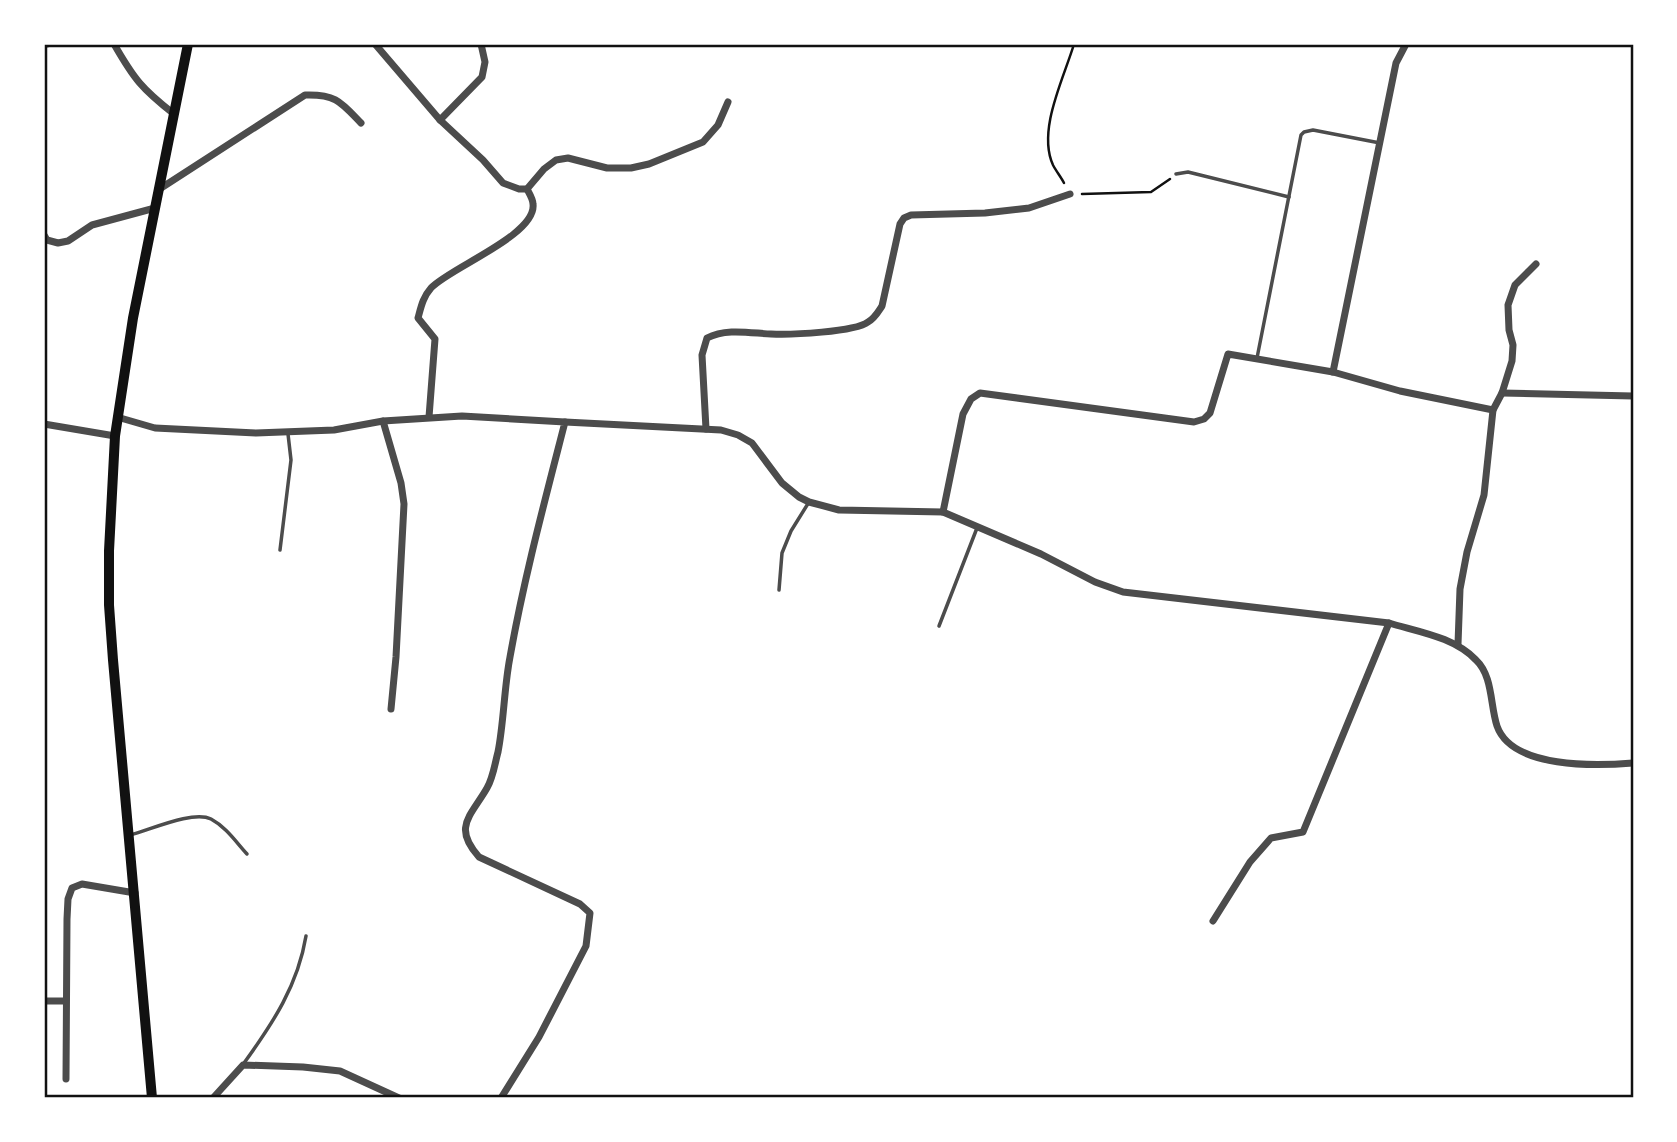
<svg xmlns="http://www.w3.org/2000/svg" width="1677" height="1142" viewBox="0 0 1677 1142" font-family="Spectral,serif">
<rect width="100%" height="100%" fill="#fff"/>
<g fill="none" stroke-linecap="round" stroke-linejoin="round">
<g stroke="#111" stroke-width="2.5">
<path d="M1064 183C1061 177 1056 171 1053 165 1037 130 1064 78 1074 44"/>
<path d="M1082 194 1151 192 1170 179"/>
</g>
<g stroke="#4c4c4c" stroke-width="3.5">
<path d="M1176 174 1188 172 1289 197"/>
<path d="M1257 358 1301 135 1304 132 1313 130 1380 143"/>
<path d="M280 550 291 460 288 434"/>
<path d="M779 590 782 553 791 531 809 502"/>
<path d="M939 626 977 528"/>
<path d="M130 835C150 830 193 810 211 819 226 827 236 842 247 854"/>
<path d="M244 1063C273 1023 298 985 306 936"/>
</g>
<g stroke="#4c4c4c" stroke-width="7">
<path d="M46 44H47"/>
<path d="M114 44C134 79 142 89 174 114"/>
<path d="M375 44 440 120 483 160 503 183 519 189H527L544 169 556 160 568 158 607 168H631L649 164 703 142 718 125 728 102"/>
<path d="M440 120 482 77 485 62 481 44"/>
<path d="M158 190 305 95C336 94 341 102 361 123"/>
<path d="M44 235 47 240 58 243 68 241 92 225 155 208"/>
<path d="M1333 372 1396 63 1406 44"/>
<path d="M1502 393 1633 396"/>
<path d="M117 417 155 428 256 433 334 430 383 421 462 416 565 422C545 500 524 578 510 657 504 688 504 721 498 752 495 763 493 778 487 788 471 816 452 827 479 857L580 904 590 913 586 946 539 1037 501 1098"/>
<path d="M429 417 435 339 418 318C421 307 423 297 431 288 449 268 537 235 533 204 533 199 529 193 527 189"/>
<path d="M383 421 401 483 404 504 396 657 391 709"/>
<path d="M565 422 721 430 738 435 752 443 782 483 799 497 809 502 839 510 943 512 1041 554 1095 582 1123 592 1389 623C1419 632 1454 637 1476 660 1493 676 1490 705 1497 726 1512 769 1597 766 1633 763"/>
<path d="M44 424 115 436"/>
<path d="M706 429 702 355 707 338C726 328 750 333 771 334 790 335 855 332 868 322 875 318 878 312 882 306L900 224 904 218 911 215 985 213 1029 208 1070 194"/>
<path d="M943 512 963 414 971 399 980 393 1194 422 1204 419 1210 413 1228 354 1333 372 1400 391 1493 410"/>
<path d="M1458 644 1460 589 1467 552 1484 495 1493 410 1502 393 1512 361 1513 345 1509 330 1508 305 1515 285 1536 264"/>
<path d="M1213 921 1250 862 1271 838 1303 832 1389 623"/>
<path d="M44 1001H65"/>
<path d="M66 1079 67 919 68 899 72 888 82 884 135 893"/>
<path d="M213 1098 243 1065 303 1067 340 1071 399 1098"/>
</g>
<path stroke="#111" stroke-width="10" d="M152 1098 113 660 109 605V551L115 436 133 318 188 44"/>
</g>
<rect width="1677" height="1142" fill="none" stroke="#ffffff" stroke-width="91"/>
<rect x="46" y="46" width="1586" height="1050" fill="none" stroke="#111" stroke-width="2.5"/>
</svg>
